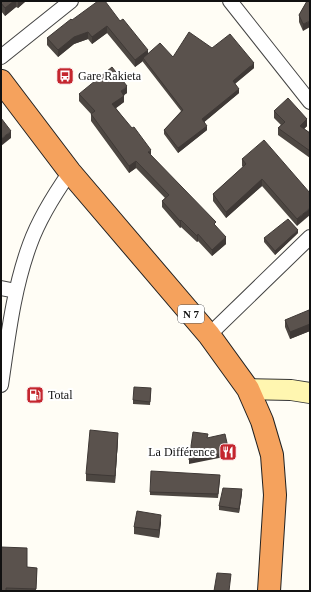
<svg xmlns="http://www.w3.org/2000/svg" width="311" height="592" viewBox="0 0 311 592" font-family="'Times New Roman',serif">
<rect width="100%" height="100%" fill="#fffdf5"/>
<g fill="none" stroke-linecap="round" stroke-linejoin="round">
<defs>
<g id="street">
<path d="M230 1 310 102"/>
<path d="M1 57 71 1"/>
<path d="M1 288 16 291"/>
<path d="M209 335 310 237"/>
<path d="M1 385C8 338 13 290 30 244 39 219 54 195 70 172"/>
</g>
<path id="secondary" d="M248 389 291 390 310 393"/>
<path id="highway" d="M1 81 70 172 209 335 248 389 262 421 272 455 275 495 269 591"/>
</defs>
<use href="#street" stroke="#444" stroke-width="16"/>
<use href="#secondary" stroke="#333" stroke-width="22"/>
<use href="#highway" stroke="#222" stroke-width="24"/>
<use href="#street" stroke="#fff" stroke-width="14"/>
<use href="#secondary" stroke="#fff6b0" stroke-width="20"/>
<use href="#highway" stroke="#f5a25d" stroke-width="22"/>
</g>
<g fill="#4d4742">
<path d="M1 1H26L18 8 16 7 5 16 1 11Z"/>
<path d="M307 1 303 31 299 22V15Z"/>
<path d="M72 20 120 21 148 53 173 57 212 48 254 68 235 84 239 93 204 122 207 130 178 153 164 134V130L181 111 143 62V61L135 67 107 33 92 44 88 39 74 44 58 57 47 45V38Z"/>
<path d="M127 93 124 95V102L116 108 151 155 216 226 226 244 212 256 198 241 197 242 181 227 180 228 162 207V201L165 198 136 168 129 173 91 121V114L79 101V94Z"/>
<path d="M274 111 307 126 304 129 310 133V158L278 135V128L281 125 274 118Z"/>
<path d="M242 159 310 193 297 226 262 186 226 218 213 201V194L243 167 242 166Z"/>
<path d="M298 233 275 255 264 242V238Z"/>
<path d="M310 314V331L290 339 285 327V320Z"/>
<path d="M151 388 150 405 133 404V400Z"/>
<path d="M118 440 115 483 86 481V474Z"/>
<path d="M220 479 218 498 150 495V492Z"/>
<path d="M242 493 239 513 219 510V506Z"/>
<path d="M161 522 159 538 134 534V527Z"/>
<path d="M27 567 37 568 36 591H1Z"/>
</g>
<g fill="#3f3936">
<path d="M14 1H16V7L5 16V8Z"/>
<path d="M18 1H26L18 8Z"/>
<path d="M310 21V27L303 31V24Z"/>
<path d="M107 26V33L92 44V37Z"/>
<path d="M88 32V39L74 44 58 57V50L74 37Z"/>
<path d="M148 50V57L143 58V61L135 67V60Z"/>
<path d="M254 63V68L233 85V81Z"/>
<path d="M127 86V93L121 97V91Z"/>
<path d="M239 89V93L202 124V119Z"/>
<path d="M124 96V102L112 111V104Z"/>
<path d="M307 119V126L300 133V126Z"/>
<path d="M207 126V130L178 153V148Z"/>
<path d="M11 131V138L1 146V139Z"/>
<path d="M151 150V156L148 152Z"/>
<path d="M136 161V168L129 173V166Z"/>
<path d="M262 179V186L226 218V212Z"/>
<path d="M310 208V215L297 226V219Z"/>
<path d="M181 220V227L180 228V221Z"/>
<path d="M298 230V233L275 255V251Z"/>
<path d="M198 234V241L197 242V236Z"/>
<path d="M226 237V244L212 256V250Z"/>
<path d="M310 324V331L290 339V332Z"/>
<path d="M118 433V440L115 483V476Z"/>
<path d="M229 452V456L189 464V460Z"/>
<path d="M242 489V493L239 513V509Z"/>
<path d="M161 515V522L159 538V530Z"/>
</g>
<g fill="#5a524d" stroke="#3f3936">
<path d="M1 1H14L5 8 1 3Z"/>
<path d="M98 1H105L120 21 123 19 148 50 135 60 107 26 92 37 88 32 74 37 58 50 47 38 71 19 72 20Z"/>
<path d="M307 1H310V21L303 24 299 15Z"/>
<path d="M189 32 212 48 230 34 254 63 233 81 239 89 202 119 207 126 178 148 164 130 183 110 143 58 160 43 173 57Z"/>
<path d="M112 67 127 86 121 91 124 96 112 104 132 128 134 127 151 150 148 152 216 222 214 224 226 237 212 250 198 234 197 236 181 220 180 221 162 201 169 195 136 161 129 166 91 114 95 111 79 94Z"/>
<path d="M288 98 307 119 300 126 310 133V151L278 128 285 122 274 111Z"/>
<path d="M1 118 11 131 1 139Z"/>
<path d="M264 140 310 193V208L297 219 262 179 226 212 213 194 246 164 242 159Z"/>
<path d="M288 219 298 230 275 251 264 238Z"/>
<path d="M309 310 310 314V324L290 332 285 320Z"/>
<path d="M134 387 151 388 150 402 133 400Z"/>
<path d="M90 430 118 433 115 476 86 474Z"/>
<path d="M193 432 208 434 207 438 225 434 229 452 189 460Z"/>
<path d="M151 471 220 475 218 494 150 492Z"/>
<path d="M223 488 242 489 239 509 219 506Z"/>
<path d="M137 511 161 515 159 530 134 527Z"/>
<path d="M1 547 27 548V567L37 568 36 589 6 588V591H1Z"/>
<path d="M217 573 231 574 229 591H214Z"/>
</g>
<defs>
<symbol id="bus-square" viewBox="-11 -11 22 22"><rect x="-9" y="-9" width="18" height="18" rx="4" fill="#c4262e" stroke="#fff"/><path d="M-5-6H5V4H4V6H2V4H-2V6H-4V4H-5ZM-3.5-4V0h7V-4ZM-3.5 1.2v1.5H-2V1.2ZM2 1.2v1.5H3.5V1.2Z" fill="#fff"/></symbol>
<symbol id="fuel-square" viewBox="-11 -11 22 22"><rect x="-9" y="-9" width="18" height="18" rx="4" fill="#c4262e" stroke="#fff"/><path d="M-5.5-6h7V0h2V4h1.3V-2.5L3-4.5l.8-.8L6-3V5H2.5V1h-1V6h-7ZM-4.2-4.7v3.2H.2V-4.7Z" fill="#fff"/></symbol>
<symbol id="restaurant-square" viewBox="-11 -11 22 22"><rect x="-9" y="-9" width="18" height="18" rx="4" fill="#c4262e" stroke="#fff"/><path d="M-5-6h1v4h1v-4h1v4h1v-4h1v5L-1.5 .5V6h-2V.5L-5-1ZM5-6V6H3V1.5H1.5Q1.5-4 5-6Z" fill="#fff"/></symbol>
</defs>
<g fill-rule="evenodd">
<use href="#bus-square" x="55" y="66" width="20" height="20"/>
<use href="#fuel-square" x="25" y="385" width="20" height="20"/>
<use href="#restaurant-square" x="218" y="442" width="20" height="20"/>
</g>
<g text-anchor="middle" stroke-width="4" stroke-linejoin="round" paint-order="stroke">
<rect fill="#fff" stroke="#585858" stroke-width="1" x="178" y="305" width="26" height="18" rx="3"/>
<g font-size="11" font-weight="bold" fill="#111">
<text x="191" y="318">N 7</text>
</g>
<g font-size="12" fill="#111" stroke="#fff" text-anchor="start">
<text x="78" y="80">Gare Rakieta</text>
<text x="48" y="399">Total</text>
<text x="215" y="456" text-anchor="end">La Différence</text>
</g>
</g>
<rect width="311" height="592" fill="none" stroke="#111111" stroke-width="4"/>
</svg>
